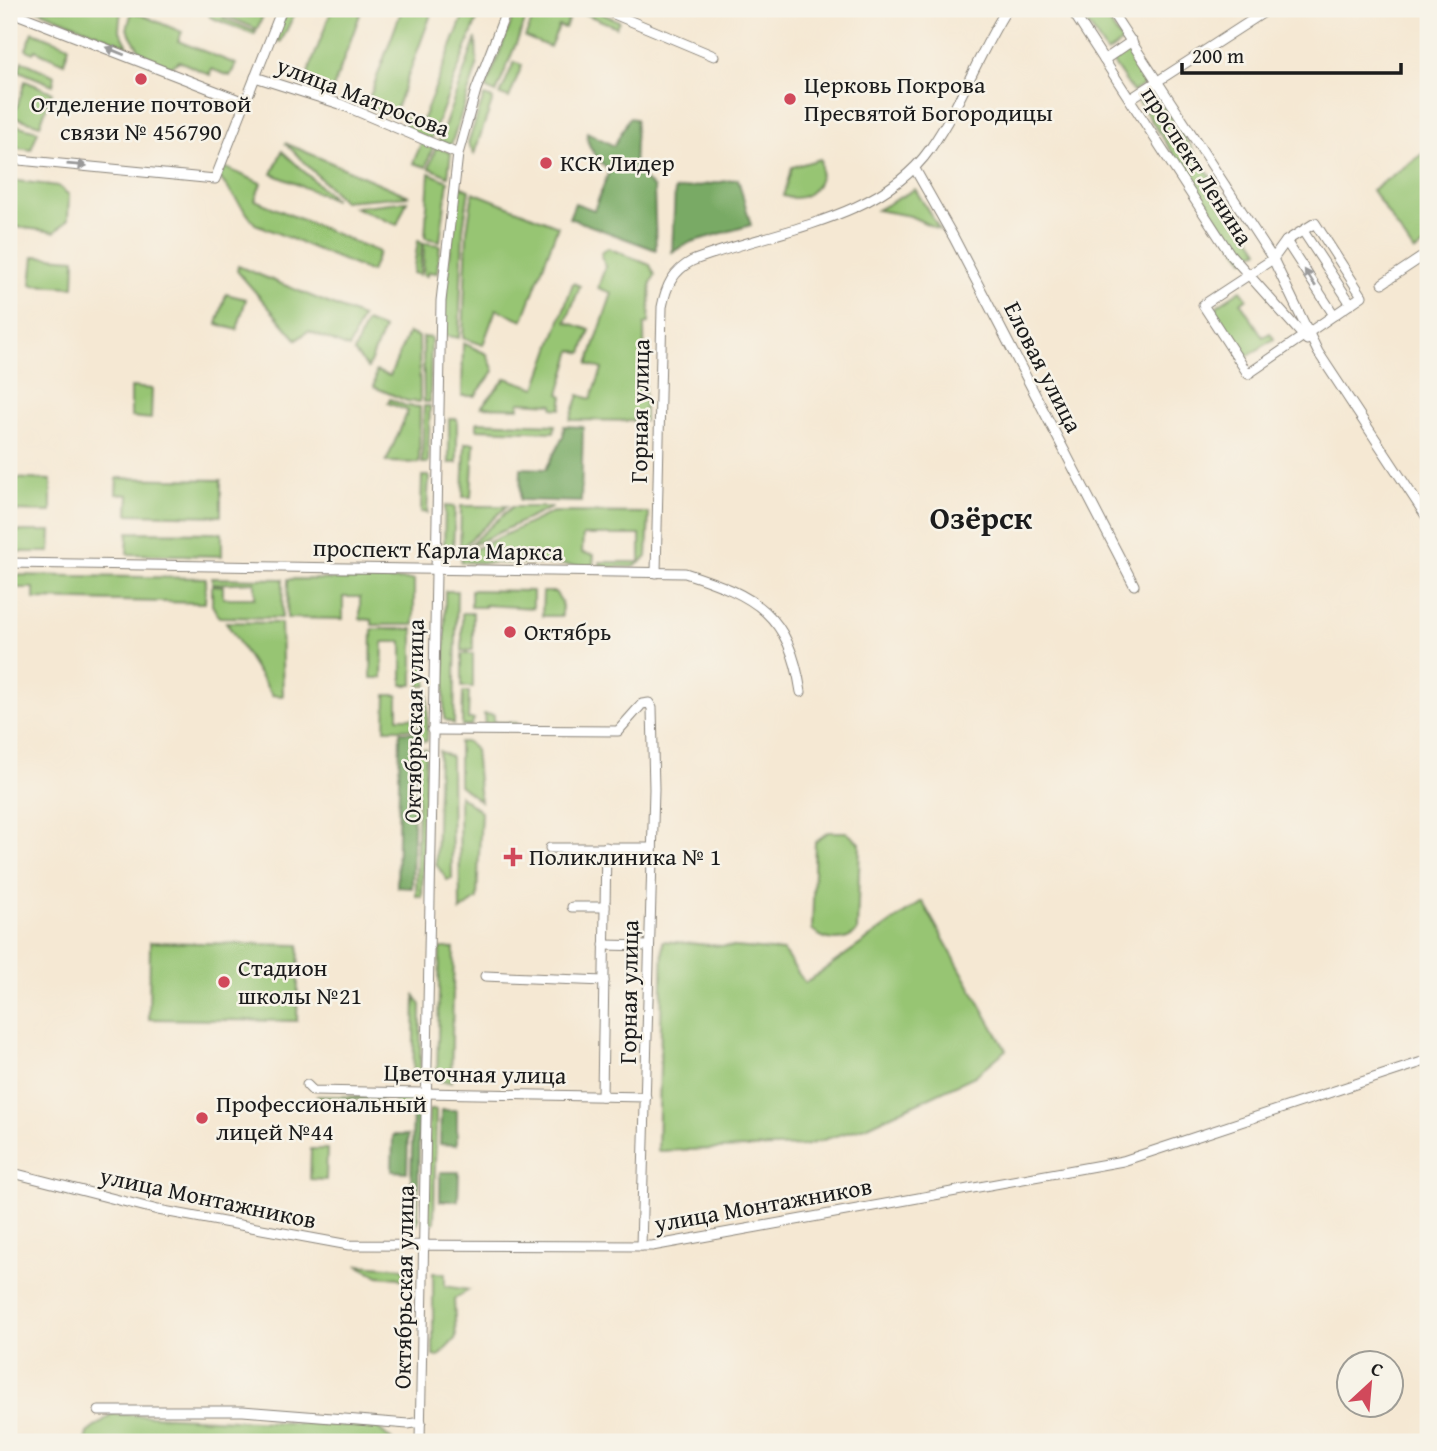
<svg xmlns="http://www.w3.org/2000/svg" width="1437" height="1451" viewBox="0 0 1437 1451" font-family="'Gentium Book Plus',serif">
<rect width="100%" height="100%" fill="#f7f3e8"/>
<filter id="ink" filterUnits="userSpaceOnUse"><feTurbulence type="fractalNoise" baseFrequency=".0143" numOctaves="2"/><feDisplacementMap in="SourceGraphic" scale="14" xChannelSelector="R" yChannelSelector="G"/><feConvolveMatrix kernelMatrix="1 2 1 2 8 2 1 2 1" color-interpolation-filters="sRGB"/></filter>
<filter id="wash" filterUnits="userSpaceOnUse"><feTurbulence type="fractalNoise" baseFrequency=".00686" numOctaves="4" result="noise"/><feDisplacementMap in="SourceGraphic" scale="28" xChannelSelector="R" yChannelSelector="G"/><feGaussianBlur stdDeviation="1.57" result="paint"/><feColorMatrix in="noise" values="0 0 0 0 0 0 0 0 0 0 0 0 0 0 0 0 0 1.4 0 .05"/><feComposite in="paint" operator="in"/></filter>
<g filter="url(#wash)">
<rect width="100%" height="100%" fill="#f5e8d3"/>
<g fill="#97c573" stroke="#5a7048" stroke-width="2">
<path d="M36 9H121L119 29 128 46Z"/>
<path d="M208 9H226L223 18 256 32 254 35 210 17Z"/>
<path d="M229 9H244L263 16 257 29 226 16Z"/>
<path d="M285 9H297L281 42 273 38Z"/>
<path d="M332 9H362L331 94 304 84Z"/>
<path d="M402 9H433L393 117 366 107Z"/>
<path d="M466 9H481L431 140 403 128 407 116 422 121Z"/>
<path d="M516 9H530L496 93 486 89Z"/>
<path d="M544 9 569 19 565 28 559 26 550 47 525 37 536 11Z"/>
<path d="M573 9H591L619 21 616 27Z"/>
<path d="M1078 9H1101L1122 42 1107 53Z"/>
<path d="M132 11 182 32 178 41 236 64 230 76 211 69 210 75 179 61 171 67 141 53 127 29Z"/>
<path d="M33 32 69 46 64 63 35 50 33 53 26 49Z"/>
<path d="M476 38 477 66 451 145 439 141Z"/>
<path d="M1126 49 1148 82 1133 92 1111 60Z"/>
<path d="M22 61 55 76 53 85 19 71Z"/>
<path d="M514 62 522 65 509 98 500 95Z"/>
<path d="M25 81 52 92 40 125 14 117Z"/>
<path d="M1153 89 1259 250 1244 260 1137 99Z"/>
<path d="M484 96 493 99 474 154 468 143Z"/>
<path d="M11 124 38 131 31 150 9 147Z"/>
<path d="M422 141 433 146 426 167 413 163Z"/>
<path d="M285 143 409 196 343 201Z"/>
<path d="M436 147 451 153 448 176 429 168Z"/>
<path d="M1428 150V243L1414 252 1372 190Z"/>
<path d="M282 151 335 200 272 174Z"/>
<path d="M820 159C825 184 809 204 783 196L792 167Z"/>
<path d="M224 167 261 183 255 200 379 252 371 272 255 224 220 178Z"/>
<path d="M429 173 448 181 440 241 425 238Z"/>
<path d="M9 180 58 186 69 195 68 220 55 232 9 226Z"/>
<path d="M457 185 469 190 463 230 459 338 442 335Z"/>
<path d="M915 189 940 230 910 216 877 210Z"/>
<path d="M473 192 558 226 523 320 496 309 483 345 463 338 467 231Z"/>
<path d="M407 201 397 225 354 207Z"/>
<path d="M418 241 422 242 420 275 413 273Z"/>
<path d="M424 243 440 245 437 273 428 272 427 276 423 275Z"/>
<path d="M9 248 16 253 14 274 9 280Z"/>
<path d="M608 248 650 265 655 275 651 283 649 323 644 324 645 421 570 420 579 395 591 399 602 369 588 364 612 293 598 288 605 267 601 252Z"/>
<path d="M34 256 75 259 74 287 31 285Z"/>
<path d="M238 266 362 317 349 348 308 331 297 340 237 271Z"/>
<path d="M573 283 580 286 566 322 590 330 582 353 572 350 559 394 563 396 561 409 553 408V404L519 402V408L481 407 506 378 536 388Z"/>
<path d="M1241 290 1247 298 1241 303 1263 337 1270 333 1274 339 1248 356 1242 354 1215 311 1218 305Z"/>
<path d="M226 294 246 299 237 330 217 324Z"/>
<path d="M366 322 384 329 368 368 354 352Z"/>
<path d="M408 333 419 337 420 402 407 401 374 387 376 371 390 376Z"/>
<path d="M423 337 431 338 430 402H424Z"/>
<path d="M463 343 487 354 494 371 475 396H462Z"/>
<path d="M131 387 152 389 151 419 131 417Z"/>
<path d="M390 399 406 406 420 407 419 463 386 462 408 411 388 403Z"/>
<path d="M424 406H430L428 463H422Z"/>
<rect x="449" y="419" width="8" height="44"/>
<path d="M477 422 555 425 554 432 477 429Z"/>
<path d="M465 443H474L471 497H463Z"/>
<path d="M422 476H429L427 513 421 512Z"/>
<path d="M9 478 51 480V512L9 511Z"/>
<path d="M117 478 221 480V516L128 514 129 495 116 494Z"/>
<path d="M445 506 455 507 453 550H444Z"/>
<path d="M461 506H507L460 549Z"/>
<path d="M512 507H553L466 548Z"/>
<path d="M553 512 649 513 647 557 634 567H600V562H640V535H583L582 553 594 555 593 566 461 562 462 555Z"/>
<path d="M9 531H51L50 552H9Z"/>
<path d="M128 532 222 533V556L127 554Z"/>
<path d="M9 575 206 578 205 603 34 599V588H9Z"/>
<path d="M212 578 283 579 282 618 219 617 212 605V585L223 586V598H255V582L212 584Z"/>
<path d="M288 579 414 580V625H372V620L360 619V597H343V619L287 618Z"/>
<path d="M471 590 533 591V608L485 605V607H471Z"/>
<path d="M445 591H457L454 724 444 719Z"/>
<path d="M543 592H555L562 602V616H542Z"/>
<path d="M462 613H473V650L462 651Z"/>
<path d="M226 622 281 623 283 696 272 695Z"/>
<path d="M372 629H413V685H402V642H383L382 678H371Z"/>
<path d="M420 644 426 657 427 686H420Z"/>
<rect x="462" y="654" width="11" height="33"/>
<path d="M463 692H469L468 719H474L471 726H462Z"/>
<path d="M419 693H428L427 741H418Z"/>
<path d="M386 695H398V718H413V729H385Z"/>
<path d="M484 714 494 715V722L517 723V728L485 727Z"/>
<path d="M459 742H468L475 750 480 801 459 785Z"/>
<path d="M419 749H426L422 897 416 896Z"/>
<path d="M439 751 451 757 452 879 447 880 436 864Z"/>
<path d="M459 795 481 812 477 899 460 911Z"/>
<path d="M828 832H846L860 843 857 932C844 944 825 942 812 930L815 842Z"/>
<path d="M922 901 1006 1050 975 1076 868 1126 804 1146 658 1151 663 941 783 951 805 983Z"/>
<path d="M150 942 299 945 297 1021 149 1019Z"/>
<path d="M440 948H454L451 1082 437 1081Z"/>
<path d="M415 996 421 1005 420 1082H413Z"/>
<path d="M317 1096 381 1097V1100L317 1099Z"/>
<path d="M394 1096H409V1110L394 1109Z"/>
<path d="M429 1110H436L434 1223H427Z"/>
<path d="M311 1149H327L326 1180 310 1179Z"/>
<path d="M357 1265 404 1268 405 1282 399 1278 378 1276Z"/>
<path d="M433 1273H445V1286L469 1290 454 1299 456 1338 438 1357 433 1356Z"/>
<path d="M112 1414 377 1427 394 1442H85L87 1433Z"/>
</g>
<g fill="#79aa65" stroke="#4a6340" stroke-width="2">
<path d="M629 118 636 119 634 169 654 188 656 250 569 218 575 203 594 210 609 171C598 159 586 148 587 132L614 146Z"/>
<path d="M738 179 751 225 691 242 672 252 675 190Z"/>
<path d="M564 426 583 427 581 502 520 500 521 468 546 469 563 437Z"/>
<path d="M400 732H415L412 888 397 887Z"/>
<path d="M413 1110H419L418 1223H410Z"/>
<path d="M441 1110H457V1145L440 1144Z"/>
<path d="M393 1135H408L407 1172 392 1171Z"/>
<path d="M440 1172H459L458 1201H440Z"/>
</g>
</g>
<g filter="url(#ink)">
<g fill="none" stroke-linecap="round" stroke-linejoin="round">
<defs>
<g id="minor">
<path d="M602 9 714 56"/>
<path d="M1071 9 1230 254 1307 340"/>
<path d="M1110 9 1273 259 1318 352 1428 519"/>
<path d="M9 11 244 102"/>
<path d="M1104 60 1132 41"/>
<path d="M255 77 340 104 458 154"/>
<path d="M1130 99 1269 9"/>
<path d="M9 159 215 179 282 9"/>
<path d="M915 169 954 238 1134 585"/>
<path d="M1315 223 1362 296 1248 374 1203 305 1273 259 1286 241Z"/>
<path d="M1303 231 1351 304"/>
<path d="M1286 241 1334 315"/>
<path d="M1383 283 1428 253"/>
<path d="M9 563 685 573C757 596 789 614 801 692"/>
<path d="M656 573 662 307C666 286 673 271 692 261 768 231 880 221 930 149 961 105 978 54 1007 9"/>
<path d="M432 730 618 731 642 704 649 703 652 708 654 789 641 1246"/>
<path d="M550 848H652"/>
<path d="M572 907H605"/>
<path d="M604 945 649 946"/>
<path d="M485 976 604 981"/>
<path d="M307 1085 313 1091 646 1097"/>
<path d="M602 1096 606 847"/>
<path d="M9 1172 158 1210 349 1245 652 1246 1123 1161 1428 1060"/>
<path d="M99 1411H243L408 1424 421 1422"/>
<path d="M420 1442 441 301 458 154 476 90 507 9"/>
</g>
</defs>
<use href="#minor" stroke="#888278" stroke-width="11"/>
<use href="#minor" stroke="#fff" stroke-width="9"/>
</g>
<defs><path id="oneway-solid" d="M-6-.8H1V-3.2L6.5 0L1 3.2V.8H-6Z" transform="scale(1.75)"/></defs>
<g fill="#999">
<use href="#oneway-solid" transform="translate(115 51) rotate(-158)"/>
<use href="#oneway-solid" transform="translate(77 165) rotate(5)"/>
<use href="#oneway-solid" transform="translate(1310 278) rotate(-123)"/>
</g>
</g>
<g fill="#d1495b" stroke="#f7f3e8" stroke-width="2.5">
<circle cx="141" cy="79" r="7"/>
<circle cx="790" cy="99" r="7"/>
<circle cx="546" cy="163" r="7"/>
<circle cx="510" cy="632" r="7"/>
<path d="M509.5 846.5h7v7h7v7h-7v7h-7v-7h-7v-7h7z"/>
<circle cx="224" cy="982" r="7"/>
<circle cx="202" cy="1118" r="7"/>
</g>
<g text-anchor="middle" stroke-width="5" stroke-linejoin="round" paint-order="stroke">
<g font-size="24" fill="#1c1c1c" stroke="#f7f3e8" text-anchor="start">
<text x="804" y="93">Церковь Покрова<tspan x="804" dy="28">Пресвятой Богородицы</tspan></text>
<text x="141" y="112" text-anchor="middle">Отделение почтовой<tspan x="141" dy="28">связи № 456790</tspan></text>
<text x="560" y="171">КСК Лидер</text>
<text x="524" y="640">Октябрь</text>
<text x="529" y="865">Поликлиника № 1</text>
<text x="238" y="976">Стадион<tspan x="238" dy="28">школы №21</tspan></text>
<text x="216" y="1112">Профессиональный<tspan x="216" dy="28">лицей №44</tspan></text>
</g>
<g font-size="24" fill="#1c1c1c" stroke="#f7f3e8">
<text transform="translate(363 97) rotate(21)" y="8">улица Матросова</text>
<text transform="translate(1197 166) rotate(57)" y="8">проспект Ленина</text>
<text transform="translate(1043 367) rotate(63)" y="8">Еловая улица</text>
<text transform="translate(640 411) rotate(-89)" y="8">Горная улица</text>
<text transform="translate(438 550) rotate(1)" y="8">проспект Карла Маркса</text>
<text transform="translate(414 721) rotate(-89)" y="8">Октябрьская улица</text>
<text transform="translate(629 992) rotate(-89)" y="8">Горная улица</text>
<text transform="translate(475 1074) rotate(1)" y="8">Цветочная улица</text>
<text transform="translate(208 1198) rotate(12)" y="8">улица Монтажников</text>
<text transform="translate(763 1205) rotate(-10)" y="8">улица Монтажников</text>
<text transform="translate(404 1287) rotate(-89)" y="8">Октябрьская улица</text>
</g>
<g font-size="32" font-weight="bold" fill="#1c1c1c" stroke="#f7f3e8">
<text x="981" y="529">Озёрск</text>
</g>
</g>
<rect width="1437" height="1451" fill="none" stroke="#f7f3e8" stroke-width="35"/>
<g transform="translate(1370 1384) rotate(26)"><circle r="33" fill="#f7f3e8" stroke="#9f9d96" stroke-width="2"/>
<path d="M0-5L12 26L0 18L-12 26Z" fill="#d1495b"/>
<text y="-10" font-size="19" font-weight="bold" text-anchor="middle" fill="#1c1c1c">С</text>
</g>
<path d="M1182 63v10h219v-10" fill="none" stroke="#1c1c1c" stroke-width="3.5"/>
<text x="1192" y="63" font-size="21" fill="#1c1c1c" stroke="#f7f3e8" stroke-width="5" paint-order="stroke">200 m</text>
</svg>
